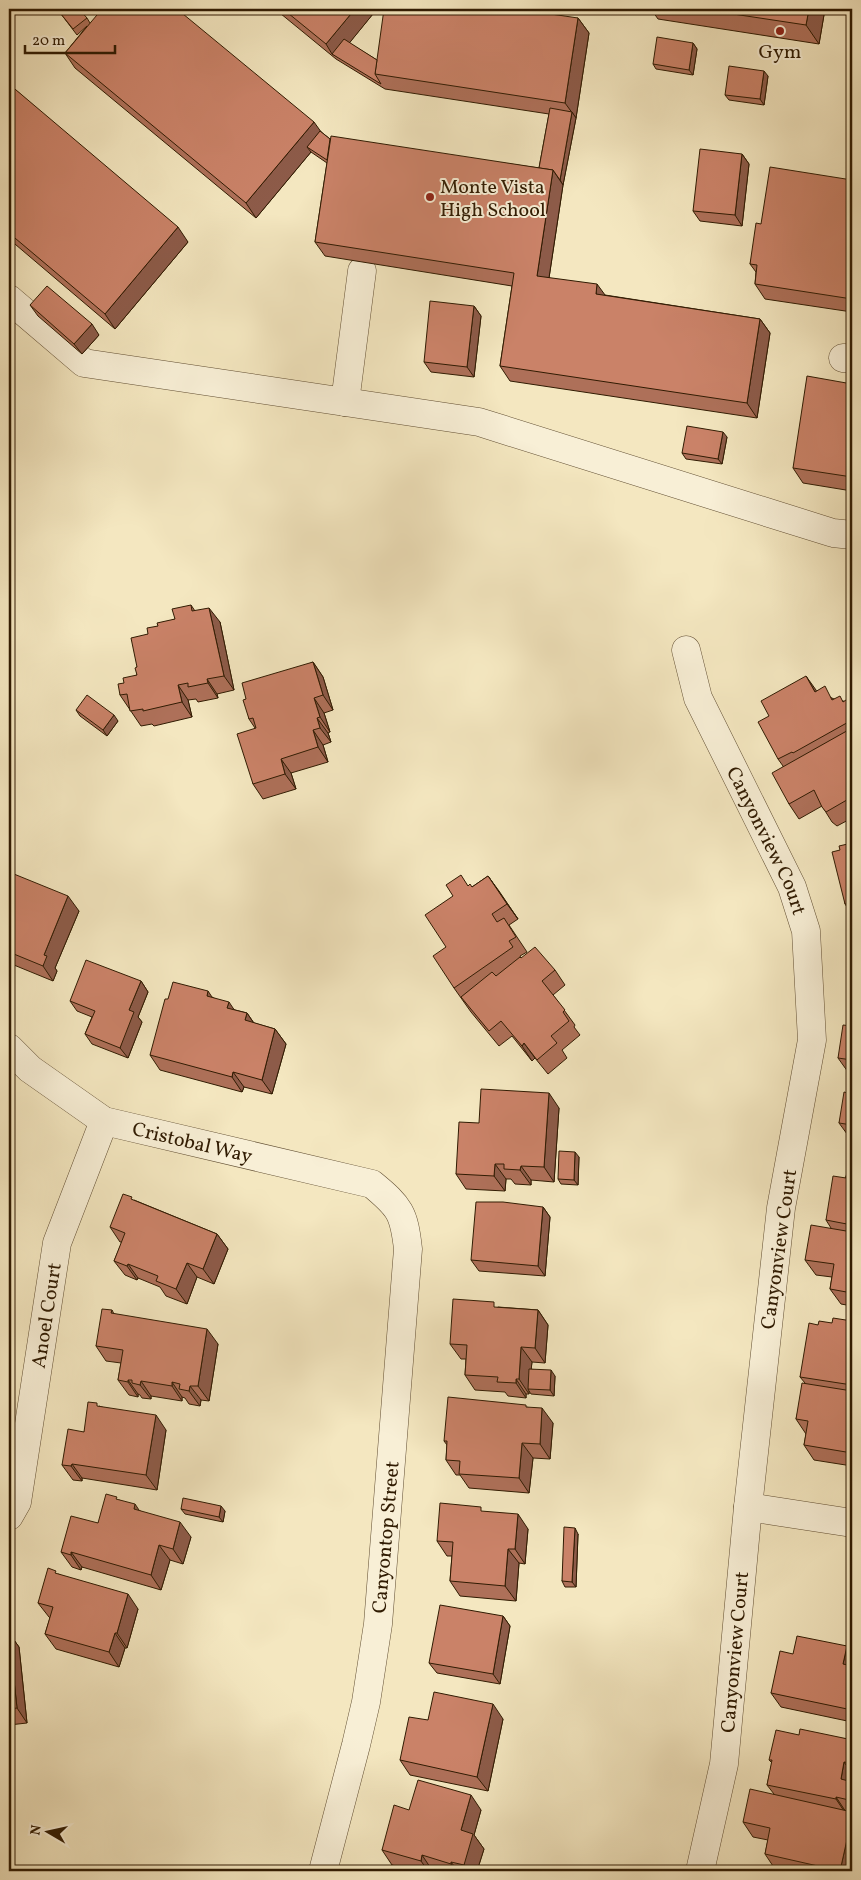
<svg xmlns="http://www.w3.org/2000/svg" width="861" height="1880" viewBox="0 0 861 1880" font-family="Vollkorn,serif">
<rect width="100%" height="100%" fill="#f4e7c0"/>
<filter id="stains"><feTurbulence type="fractalNoise" baseFrequency=".004" numOctaves="4"/><feColorMatrix values="0 0 0 0 .2 0 0 0 0 .09 0 0 0 0 .02 0 0 0 .5 -.17"/></filter>
<radialGradient id="worn" r=".72"><stop offset=".6" stop-color="#630" stop-opacity="0"/><stop offset="1" stop-color="#630" stop-opacity=".3"/></radialGradient>
<g fill="none" stroke-linecap="round" stroke-linejoin="round">
<defs>
<g id="minor">
<path d="M9 299 84 363 479 422 833 533 852 535"/>
<path d="M843 358 852 359"/>
<path d="M345 402 362 271"/>
<path id="s1" d="M686 650 698 698 792 887 806 931 812 1040 781 1208 748 1507 724 1764 700 1871"/>
<path id="s2" d="M9 1048 30 1069 104 1121 372 1184C400 1207 404 1213 408 1249L378 1624 366 1702 356 1745 323 1871"/>
<path d="M748 1507 852 1523"/>
<path id="s3" d="M9 1516 17 1502 57 1243 104 1121"/>
</g>
</defs>
<use href="#minor" stroke="#614e32" stroke-width="29"/>
<use href="#minor" stroke="#f8efd6" stroke-width="28"/>
</g>
<g fill="#ae7059" stroke="#301b02">
<path d="M275 9H377L349 43 377 60 578 18 589 33 576 118 563 185 549 278 605 295 760 319 770 333 757 418 510 381 500 366 512 286 325 256 315 242 327 163 311 152 256 218 75 68 65 53 87 26 77 35 61 14 87 18 90 23 320 131 330 139 539 168 549 114 385 89 336 59Z"/>
<path d="M651 9H825L819 44 658 19Z"/>
<path d="M693 43 697 49 693 75 656 69 653 64Z"/>
<path d="M768 76 764 105 729 100 725 95Z"/>
<path d="M9 84 188 242 115 329 9 239Z"/>
<path d="M742 154 749 164 742 226 700 221 693 211Z"/>
<path d="M852 180V312L765 299 755 284 756 272 750 264 761 224Z"/>
<path d="M30 305 99 335 82 354 38 316Z"/>
<path d="M474 306 481 316 474 377 431 372 424 362Z"/>
<path d="M852 384V491L803 483 793 468Z"/>
<path d="M727 437 722 464 686 459 682 453Z"/>
<path d="M191 605 195 611 220 622 234 690 217 694 218 698 198 702 196 699 188 700 192 717 154 726 152 724 141 726 120 695 124 683 137 675V667L148 634 158 626 175 619Z"/>
<path d="M313 662 323 677 333 710 324 713 330 732 328 733 331 742 323 745 328 762 291 773 296 789 263 799 253 784 255 728 249 719 246 699Z"/>
<path d="M817 691 834 699 852 703V818L837 826 832 822 822 806 799 819 789 804 783 766 778 759Z"/>
<path d="M76 710 118 721 107 736 80 716Z"/>
<path d="M852 843V923L849 910 845 904 840 850Z"/>
<path d="M9 872 79 911 55 968 57 971 53 981 9 963Z"/>
<path d="M488 876 518 919 509 925 527 952 520 956 521 958 555 970 565 985 553 995 575 1025 574 1027 580 1035 562 1050 567 1058 548 1074 535 1058 532 1061 512 1036 499 1046 471 1012 454 988 446 947 468 886 472 887Z"/>
<path d="M141 981 148 992 138 1017 142 1022 128 1058 92 1044 85 1034 92 1017 77 1011 70 1001Z"/>
<path d="M212 997 235 1010 247 1013 254 1023 275 1029 286 1044 272 1094 244 1087 242 1092 160 1070 150 1055Z"/>
<path d="M852 1026V1138H850L839 1123 848 1093 850 1073 848 1072 838 1058Z"/>
<path d="M559 1108 554 1182 531 1180V1185L515 1184 511 1179H506L505 1191 466 1189 456 1174 479 1123Z"/>
<path d="M579 1157 578 1185 561 1184 558 1179Z"/>
<path d="M852 1163V1306L841 1304 830 1289 832 1277 816 1275 805 1260 831 1228 826 1220Z"/>
<path d="M134 1200 217 1234 228 1249 214 1284 197 1277 187 1304 166 1296 160 1287 138 1278 137 1280 125 1275 114 1261 122 1242H120L110 1227Z"/>
<path d="M543 1207 550 1217 545 1276 479 1271 471 1260Z"/>
<path d="M498 1307 538 1310 548 1325 545 1363 532 1362 531 1369 555 1376 554 1396 531 1394 529 1391V1394H526V1398L508 1396 505 1392 475 1390 465 1375 466 1359H461L450 1344Z"/>
<path d="M112 1310 114 1314 218 1344 209 1401 201 1400 200 1406 189 1404 185 1398 182 1397V1401L151 1396V1399L142 1398 140 1395 138 1394V1397L129 1395 118 1380 121 1363 106 1361 96 1346Z"/>
<path d="M852 1321V1466L814 1460 804 1445 806 1434 796 1419 805 1383 800 1377 818 1325Z"/>
<path d="M99 1406 166 1430 157 1490 82 1478V1481L73 1480 62 1465 84 1432Z"/>
<path d="M527 1407 553 1423 550 1459 533 1458 529 1493 469 1488 460 1475H456L446 1460 447 1445 444 1441Z"/>
<path d="M119 1500 191 1537 183 1564 170 1560 161 1590 82 1567 81 1570 72 1567 61 1552 98 1523Z"/>
<path d="M181 1509 225 1511 223 1522 185 1514Z"/>
<path d="M485 1512 528 1529 525 1564 519 1563 516 1601 460 1596 450 1581 452 1556H447L437 1541Z"/>
<path d="M578 1534 576 1587H565L562 1581Z"/>
<path d="M58 1574 138 1609 127 1648H125L119 1667 56 1649 45 1634 50 1618 49 1617 38 1603Z"/>
<path d="M503 1616 510 1626 500 1684 437 1673 429 1663Z"/>
<path d="M9 1633 19 1647 27 1723 9 1725Z"/>
<path d="M793 1654H852V1722L781 1707 771 1693Z"/>
<path d="M503 1719 488 1791 410 1775 400 1760 428 1720Z"/>
<path d="M799 1735 848 1739 851 1743H852V1871H787L775 1869 765 1854 768 1840 753 1837 743 1822 774 1794 767 1785 772 1763 769 1760Z"/>
<path d="M409 1810H481L474 1835 484 1849 477 1871H436L432 1870V1871H416L392 1865 382 1850Z"/>
</g>
<g fill="#8d5b49" stroke="#301b02">
<path d="M355 9H377L338 57 332 54 326 44Z"/>
<path d="M809 9H825L819 44 806 25Z"/>
<path d="M578 18 589 33 576 118 565 103Z"/>
<path d="M693 43 697 49 693 75 689 70Z"/>
<path d="M764 71 768 76 764 105 760 99Z"/>
<path d="M572 112 576 118 563 185 560 180Z"/>
<path d="M314 122 324 136 307 147 311 152 256 218 246 203Z"/>
<path d="M742 154 749 164 742 226 735 215Z"/>
<path d="M553 170 563 185 547 291 537 276Z"/>
<path d="M178 227 188 242 115 329 105 314Z"/>
<path d="M10 249 13 255 9 260V250Z"/>
<path d="M597 284 608 299 596 294Z"/>
<path d="M474 306 481 316 474 377 467 367Z"/>
<path d="M760 319 770 333 757 418 747 403Z"/>
<path d="M92 324 99 335 82 354 74 344Z"/>
<path d="M723 432 727 437 722 464 718 459Z"/>
<path d="M209 608 220 622 234 690 224 676Z"/>
<path d="M313 662 323 677 333 710 323 695Z"/>
<path d="M806 676 816 690 825 707 815 692Z"/>
<path d="M207 679 217 694 218 698 208 683Z"/>
<path d="M178 685 188 700 192 717 182 702Z"/>
<path d="M314 698 324 713 330 732 320 717Z"/>
<path d="M114 715 118 721 107 736 103 730Z"/>
<path d="M317 718 328 733 331 742 320 728Z"/>
<path d="M313 730 323 745 328 762 318 747Z"/>
<path d="M281 759 291 773 296 789 285 774Z"/>
<path d="M9 839 12 843 9 850Z"/>
<path d="M488 876 499 891 518 919 507 904Z"/>
<path d="M68 896 79 911 55 968 57 971 53 981 43 966 44 955Z"/>
<path d="M141 981 148 992 138 1017 142 1022 128 1058 120 1048 129 1010Z"/>
<path d="M208 991 218 1006 207 996Z"/>
<path d="M229 1002 239 1017 227 1008Z"/>
<path d="M247 1013 257 1028 245 1020Z"/>
<path d="M275 1029 286 1044 272 1094 262 1080Z"/>
<path d="M524 1043 535 1058 532 1061 522 1046Z"/>
<path d="M233 1072 244 1087 242 1092 232 1077Z"/>
<path d="M549 1093 559 1108 554 1182 544 1167Z"/>
<path d="M575 1152 579 1157 578 1185 574 1180Z"/>
<path d="M495 1164 506 1179 505 1191 494 1176Z"/>
<path d="M521 1166 531 1180V1185L520 1170Z"/>
<path d="M543 1207 550 1217 545 1276 538 1266Z"/>
<path d="M217 1234 228 1249 214 1284 203 1269Z"/>
<path d="M187 1263 197 1277 187 1304 176 1289Z"/>
<path d="M128 1264 138 1278 137 1280 127 1266Z"/>
<path d="M538 1310 548 1325 545 1363 535 1348Z"/>
<path d="M207 1329 218 1344 209 1401 198 1386Z"/>
<path d="M521 1347 532 1362 529 1389H528L529 1391V1394L519 1379Z"/>
<path d="M551 1370 555 1376 554 1396 550 1390Z"/>
<path d="M516 1379 526 1394V1398L516 1383Z"/>
<path d="M128 1380 138 1394V1397L128 1382Z"/>
<path d="M141 1381 151 1396V1399L140 1385Z"/>
<path d="M172 1382 182 1397V1401L172 1386Z"/>
<path d="M190 1386 201 1400 200 1406 189 1391Z"/>
<path d="M542 1408 553 1423 550 1459 540 1444Z"/>
<path d="M156 1415 166 1430 157 1490 146 1475Z"/>
<path d="M522 1443 533 1458 529 1493 519 1478Z"/>
<path d="M72 1464 82 1478V1481L71 1466Z"/>
<path d="M135 1504 145 1519 134 1509Z"/>
<path d="M221 1506 225 1511 223 1522 219 1517Z"/>
<path d="M518 1514 528 1529 525 1564 515 1549Z"/>
<path d="M180 1522 191 1537 183 1564 173 1549Z"/>
<path d="M575 1528 578 1534 576 1587 572 1582Z"/>
<path d="M159 1545 170 1560 161 1590 151 1575Z"/>
<path d="M508 1549 519 1563 516 1601 505 1586Z"/>
<path d="M71 1552 82 1567 81 1570 71 1555Z"/>
<path d="M128 1594 138 1609 127 1648 117 1633Z"/>
<path d="M503 1616 510 1626 500 1684 493 1674Z"/>
<path d="M9 1633 19 1647 27 1723 17 1708Z"/>
<path d="M115 1633 125 1648 119 1667 109 1652Z"/>
<path d="M847 1646 852 1654V1684L843 1664Z"/>
<path d="M493 1704 503 1719 488 1791 477 1777Z"/>
<path d="M844 1762 852 1773V1805L849 1800 841 1779Z"/>
<path d="M471 1795 481 1810 474 1835 484 1849 477 1871H469L464 1865 461 1830Z"/>
<path d="M836 1797 846 1812V1814L836 1799Z"/>
<path d="M852 1817V1871H840Z"/>
<path d="M422 1855 432 1870V1871H428L421 1861Z"/>
<path d="M451 1862 458 1871H456L451 1864Z"/>
</g>
<g fill="#ca8268" stroke="#301b02">
<path d="M57 9H79L87 18 73 29Z"/>
<path d="M102 9H177L314 122 246 203 65 53Z"/>
<path d="M283 9H355L326 44Z"/>
<path d="M384 9H517L578 18 565 103 375 74Z"/>
<path d="M700 9H809L806 25Z"/>
<path d="M657 37 693 43 689 70 653 64Z"/>
<path d="M344 39 377 60 375 74 381 84 332 54Z"/>
<path d="M729 66 764 71 760 99 725 95Z"/>
<path d="M9 84 178 227 105 314 9 233Z"/>
<path d="M550 108 572 112 560 180 553 170 539 168Z"/>
<path d="M320 131 330 139 327 160 307 147Z"/>
<path d="M331 136 553 170 537 276 597 284 596 294 760 319 747 403 500 366 514 273 315 242Z"/>
<path d="M700 149 742 154 735 215 693 211Z"/>
<path d="M770 167 852 180V299L755 284 757 265 750 264 756 223 761 224Z"/>
<path d="M47 286 92 324 74 344 30 305Z"/>
<path d="M430 301 474 306 467 367 424 362Z"/>
<path d="M807 376 852 384V477L793 468Z"/>
<path d="M687 426 723 432 718 459 682 453Z"/>
<path d="M191 605 192 611 209 608 224 676 207 679 208 683 188 687V683L178 685 182 702 143 711V709L130 711 127 694 120 695 118 684 124 683 123 678 137 675 135 668 137 667 131 638 148 634 147 628 158 626 157 623 175 619 172 609Z"/>
<path d="M313 662 323 695 314 698 320 717 317 718 320 728 313 730 318 747 281 759 285 774 253 784 237 734 256 728 253 718 249 719 243 700 246 699 242 683Z"/>
<path d="M806 676 815 692 825 686 832 700 840 696 843 702 849 698 852 703V720L793 753 792 752 778 759 758 722 769 716 761 701Z"/>
<path d="M87 695 114 715 103 730 76 710Z"/>
<path d="M852 728V797L826 812 822 807 814 790 789 804 772 773Z"/>
<path d="M852 843V903L845 904 832 852 840 850 839 846Z"/>
<path d="M9 872 68 896 44 955 47 956 43 966 9 952Z"/>
<path d="M461 875 468 886 470 884 472 887 488 876 507 904 492 914 497 922 504 918 516 937 509 941 513 947 454 988 433 956 446 947 425 915 453 896 446 885Z"/>
<path d="M852 909V923L849 910Z"/>
<path d="M535 947 555 970 542 981 565 1010 563 1012 569 1021 551 1036 557 1043 537 1060 524 1043 522 1046 501 1021 489 1031 461 997 492 972 496 976 520 957 521 958Z"/>
<path d="M86 960 141 981 129 1010 134 1012 120 1048 85 1034 95 1011 70 1001Z"/>
<path d="M173 982 208 991 207 996 229 1002 227 1008 247 1013 245 1020 275 1029 262 1080 233 1072 232 1077 150 1055 165 999H168Z"/>
<path d="M843 1025 852 1026V1060L838 1058Z"/>
<path d="M851 1067H852V1125L839 1123 844 1092 848 1093Z"/>
<path d="M481 1089 549 1093 544 1167 521 1166 520 1170 504 1169V1164H495L494 1176 456 1174 459 1122 479 1123Z"/>
<path d="M559 1151 575 1152 574 1180 558 1179Z"/>
<path d="M848 1162 852 1163V1225L826 1220 833 1176 846 1178Z"/>
<path d="M123 1194 132 1197 131 1199 217 1234 203 1269 187 1263 176 1289 156 1281 158 1276 128 1264 127 1266 114 1261 125 1233 110 1227Z"/>
<path d="M476 1202H503L543 1207 538 1266 471 1260Z"/>
<path d="M811 1225 852 1232V1293L830 1289 834 1264 805 1260Z"/>
<path d="M453 1299 494 1302V1307L538 1310 535 1348 521 1347 519 1379H516V1383L497 1382 498 1377 465 1375 467 1345 450 1344Z"/>
<path d="M102 1309 112 1310 111 1313 207 1329 198 1386H190L189 1391 179 1389 180 1384 172 1382V1386L141 1381 140 1385 132 1383V1380H128V1382L118 1380 123 1350 96 1346Z"/>
<path d="M833 1318 852 1321V1385L800 1377 809 1323 818 1325 819 1321 832 1323Z"/>
<path d="M529 1369 551 1370 550 1390 528 1389Z"/>
<path d="M802 1383 852 1391V1453L804 1445 808 1421 796 1419Z"/>
<path d="M448 1397 526 1405V1407L542 1408 540 1444 522 1443 519 1478 459 1474 460 1461 446 1460 447 1441H444Z"/>
<path d="M88 1402 97 1403V1406L156 1415 146 1475 72 1464 71 1466 62 1465 68 1429 84 1432Z"/>
<path d="M106 1494 117 1497 116 1499 135 1504 134 1509 180 1522 173 1549 159 1545 151 1575 71 1552V1555L61 1552 71 1516 98 1523Z"/>
<path d="M183 1498 221 1506 219 1517 181 1509Z"/>
<path d="M440 1503 481 1507V1511L518 1514 515 1549H508L505 1586 450 1581 453 1542 437 1541Z"/>
<path d="M564 1527 575 1528 572 1582 562 1581Z"/>
<path d="M48 1568 56 1571 55 1573 128 1594 117 1633H115L109 1652 45 1634 53 1607 38 1603Z"/>
<path d="M440 1605 503 1616 493 1674 429 1663Z"/>
<path d="M9 1635 17 1708 9 1709Z"/>
<path d="M797 1636 847 1646 843 1664 852 1666V1677L851 1683H852V1710L771 1693 780 1651 793 1654Z"/>
<path d="M434 1692 493 1704 477 1777 400 1760 409 1717 428 1720Z"/>
<path d="M800 1729 848 1739V1742L852 1743V1763L844 1762 841 1779 852 1782 849 1800 836 1797V1799L767 1785 772 1760H769L776 1730 799 1735Z"/>
<path d="M418 1780 471 1795 461 1830 473 1834 464 1865 451 1862V1864L422 1855 421 1861 382 1850 394 1805 409 1810Z"/>
<path d="M750 1789 852 1812V1817L840 1871 765 1854 770 1828 743 1822Z"/>
</g>
<g fill="#8f2418" stroke="#f8efd6" stroke-width="2">
<circle cx="780" cy="31" r="5"/>
<circle cx="430" cy="197" r="5"/>
</g>
<g text-anchor="middle" stroke-width="4" stroke-linejoin="round" paint-order="stroke">
<g font-size="20" fill="#301b02" stroke="#f8efd6">
<text x="780" y="58">Gym</text>
<text x="440" y="193" text-anchor="start">Monte Vista<tspan x="440" dy="23">High School</tspan></text>
</g>
<g font-size="20" fill="#301b02" stroke="#f8efd6">
<text dy="7" stroke="none"><textPath href="#s1" startOffset="208">Canyonview Court</textPath></text>
<text dy="7" stroke="none"><textPath href="#s2" startOffset="211">Cristobal Way</textPath></text>
<text transform="translate(778 1249) rotate(-82)" y="7">Canyonview Court</text>
<text dy="7" stroke="none"><textPath href="#s3" startOffset="205">Anoel Court</textPath></text>
<text transform="translate(385 1537) rotate(-85)" y="7">Canyontop Street</text>
<text transform="translate(734 1652) rotate(-85)" y="7">Canyonview Court</text>
</g>
</g>
<rect width="861" height="1880" fill="none" stroke="#f4e7c0" stroke-width="30"/>
<rect x="10" y="10" width="841" height="1860" fill="none" stroke="#301b02" stroke-width="2.5"/>
<rect x="15" y="15" width="831" height="1850" fill="none" stroke="#301b02"/>
<g transform="translate(48 1832) rotate(279)" stroke="#f8efd6" stroke-width="4" paint-order="stroke">
<path d="M0-4L9 19L0 12L-9 19Z" fill="#301b02"/>
<text y="-8" font-size="14" font-weight="bold" text-anchor="middle" fill="#301b02">N</text>
</g>
<path d="M25 45v8h90v-8" fill="none" stroke="#301b02" stroke-width="2.5"/>
<text x="32" y="45" font-size="15" fill="#301b02" stroke="#f8efd6" stroke-width="4" paint-order="stroke">20 m</text>
<rect width="100%" height="100%" filter="url(#stains)"/>
<rect width="100%" height="100%" fill="url(#worn)"/>
</svg>
